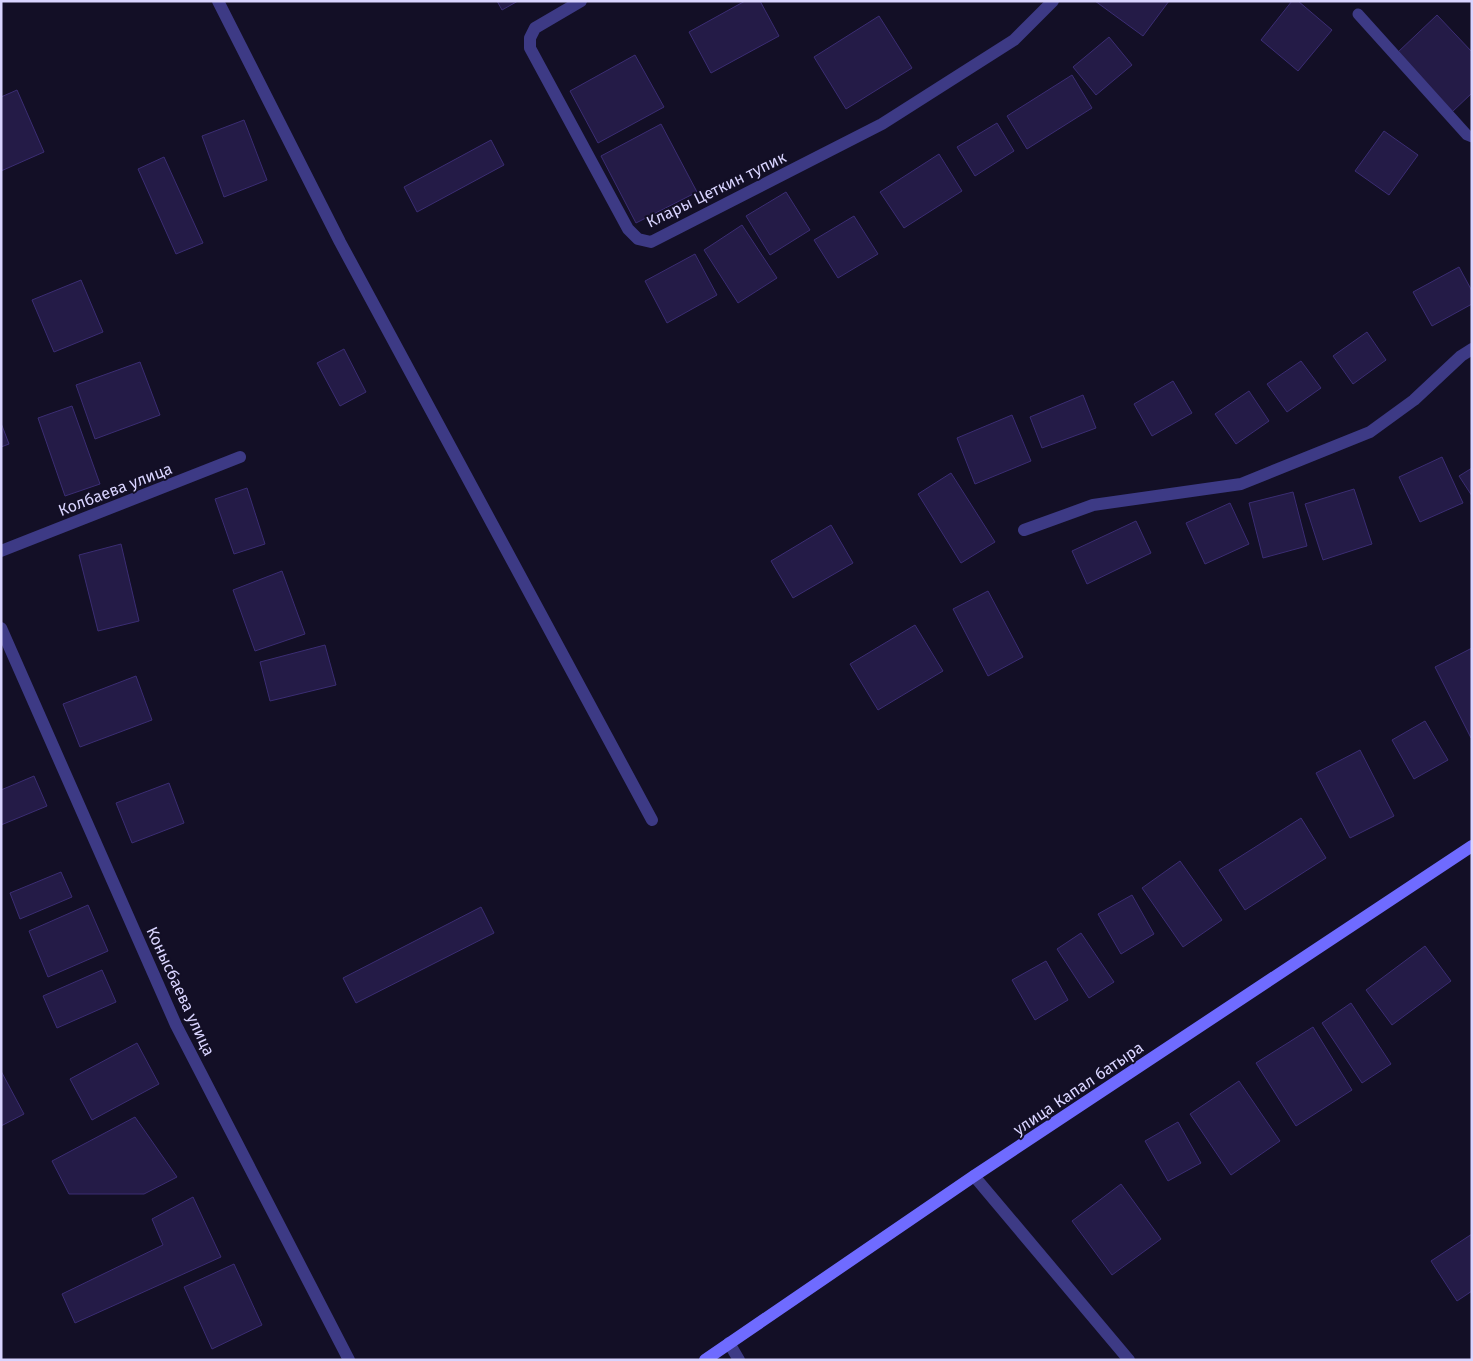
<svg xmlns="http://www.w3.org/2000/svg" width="1473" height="1361" viewBox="0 0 1473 1361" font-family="'Fira Sans',sans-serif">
<rect width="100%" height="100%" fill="#130f26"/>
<g fill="#241b47" stroke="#3b2d73">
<path d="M497 1H518L502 10Z"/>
<path d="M745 1H760L779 36 711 73 689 32Z"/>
<path d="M1095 1H1169L1143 36Z"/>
<path d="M1292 1H1298L1332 30 1298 71 1261 40Z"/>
<path d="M1437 15 1472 52V93L1452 112 1397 53Z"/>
<path d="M879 16 912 68 846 109 814 57Z"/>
<path d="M1109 37 1132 65 1096 95 1073 67Z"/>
<path d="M635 55 664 107 598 143 570 91Z"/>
<path d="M1072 75 1092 108 1027 149 1007 116Z"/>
<path d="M17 90 44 152 1 171V97Z"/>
<path d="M244 120 267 180 224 197 202 136Z"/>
<path d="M997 123 1014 151 975 176 957 147Z"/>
<path d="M661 124 697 192 636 223 601 156Z"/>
<path d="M1384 131 1418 155 1389 195 1355 171Z"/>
<path d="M491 140 504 165 417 212 404 187Z"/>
<path d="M939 154 962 191 904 228 880 192Z"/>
<path d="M164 157 203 243 176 254 138 169Z"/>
<path d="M786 192 810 230 770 255 746 216Z"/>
<path d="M854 216 878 254 838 278 814 240Z"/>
<path d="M742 225 777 278 738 303 704 250Z"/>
<path d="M695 254 717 295 667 323 645 281Z"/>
<path d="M1459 267 1472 291V304L1432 326 1413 292Z"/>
<path d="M81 280 103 332 54 352 32 300Z"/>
<path d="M1367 332 1386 360 1353 384 1333 356Z"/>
<path d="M344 349 366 392 340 406 317 363Z"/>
<path d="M1301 361 1321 388 1287 412 1267 384Z"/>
<path d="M140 362 160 415 95 439 76 385Z"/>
<path d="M1173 381 1192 413 1152 436 1134 404Z"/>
<path d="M1249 391 1269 421 1236 444 1215 414Z"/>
<path d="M1083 395 1096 428 1042 448 1030 417Z"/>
<path d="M72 406 100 484 65 496 38 418Z"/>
<path d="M1012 415 1031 461 975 484 957 438Z"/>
<path d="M1 423 9 444 1 447Z"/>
<path d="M1442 457 1463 503 1420 522 1399 477Z"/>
<path d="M1472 468V496L1459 476Z"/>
<path d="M951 473 995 542 961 563 918 494Z"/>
<path d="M247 488 265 544 234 554 215 499Z"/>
<path d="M1354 489 1372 544 1323 560 1305 504Z"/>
<path d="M1293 492 1307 546 1263 558 1249 503Z"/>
<path d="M1230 503 1249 544 1205 564 1186 523Z"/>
<path d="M1136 521 1151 553 1087 584 1072 551Z"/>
<path d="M831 525 853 563 793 598 771 561Z"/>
<path d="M121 544 139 621 98 631 79 555Z"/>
<path d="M282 571 305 634 255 651 233 590Z"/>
<path d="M988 591 1023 657 988 676 953 609Z"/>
<path d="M915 625 943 671 878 710 850 664Z"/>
<path d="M325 645 336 685 270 701 260 662Z"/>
<path d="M1472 648V737L1471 738 1435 667Z"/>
<path d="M136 676 152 720 80 747 63 704Z"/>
<path d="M1425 721 1448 760 1414 779 1392 740Z"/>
<path d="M1360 750 1394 816 1350 838 1316 773Z"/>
<path d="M34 776 47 806 1 825V790Z"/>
<path d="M169 783 184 823 132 843 116 803Z"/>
<path d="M1301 818 1326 858 1245 910 1219 870Z"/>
<path d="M1180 861 1222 920 1183 947 1142 888Z"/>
<path d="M61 872 72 897 20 919 10 893Z"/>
<path d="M1132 895 1154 934 1121 954 1098 914Z"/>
<path d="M88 905 108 951 48 977 29 931Z"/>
<path d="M481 907 494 933 356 1003 343 978Z"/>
<path d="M1081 933 1114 982 1089 998 1057 949Z"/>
<path d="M1425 946 1451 981 1392 1025 1366 990Z"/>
<path d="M1046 961 1068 1000 1035 1020 1012 980Z"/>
<path d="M102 970 116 1002 57 1028 43 996Z"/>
<path d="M1351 1003 1391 1064 1362 1083 1322 1023Z"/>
<path d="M1313 1027 1352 1090 1296 1126 1256 1063Z"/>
<path d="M137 1043 159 1084 92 1120 70 1079Z"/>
<path d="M1 1071 24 1114 1 1126Z"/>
<path d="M1239 1081 1280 1141 1231 1175 1190 1114Z"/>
<path d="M135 1117 177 1177 144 1194H69L52 1161Z"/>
<path d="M1178 1122 1201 1163 1168 1181 1145 1141Z"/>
<path d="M1121 1184 1161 1239 1112 1275 1072 1221Z"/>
<path d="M193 1197 221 1257 75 1323 62 1294 163 1245 152 1219Z"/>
<path d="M1472 1234V1291L1457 1301 1431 1261Z"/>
<path d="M234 1264 262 1325 212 1349 184 1287Z"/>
</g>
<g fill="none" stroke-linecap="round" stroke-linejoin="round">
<path stroke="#3d3a85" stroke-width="11" d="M1358 14 1467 135 1472 137"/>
<g stroke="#3d3a85" stroke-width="12">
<path d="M218 1 340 242 652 820"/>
<path d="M581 1 535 28 530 38V48L628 229 638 239 651 242 882 124 1014 40 1053 1"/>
<path d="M1024 530 1093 505 1241 484 1370 432 1414 400 1461 356 1472 349"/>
<path d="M1 551 240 457"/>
<path d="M1 628 176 1025 349 1360"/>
<path d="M974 1176 1129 1360"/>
<path d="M729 1343 739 1360"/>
</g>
<path stroke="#6f6bff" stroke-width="12" d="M705 1360 974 1176 1472 846"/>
</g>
<g text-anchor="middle" stroke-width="4" stroke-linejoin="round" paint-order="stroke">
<g font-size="16" fill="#d9d4ff" stroke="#130f26">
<text transform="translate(716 189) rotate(-26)" y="6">Клары Цеткин тупик</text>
<text transform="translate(115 489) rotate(-21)" y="6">Колбаева улица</text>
<text transform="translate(181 991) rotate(65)" y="6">Конысбаева улица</text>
<text transform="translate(1078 1088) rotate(-34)" y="6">улица Капал батыра</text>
</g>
</g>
<rect width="1473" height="1361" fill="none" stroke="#d9d4ff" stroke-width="5"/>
</svg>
